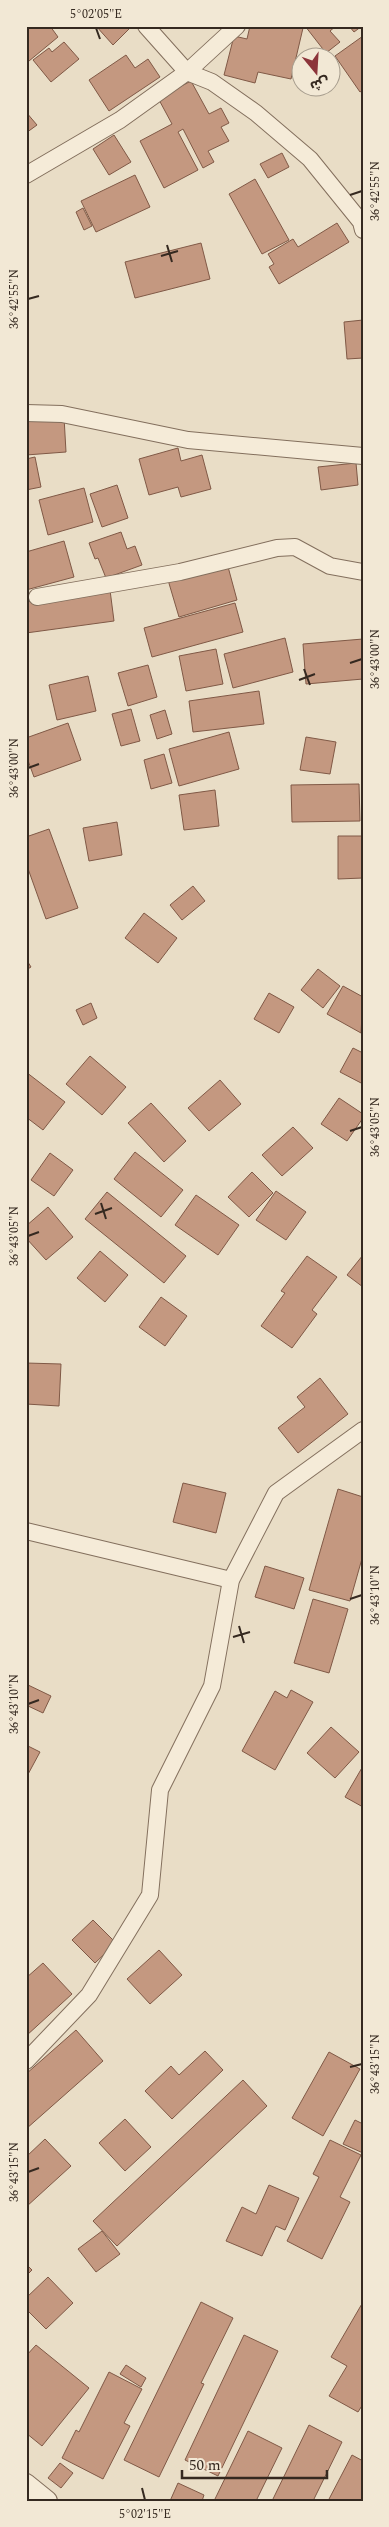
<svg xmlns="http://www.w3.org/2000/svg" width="389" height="2527" viewBox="0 0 389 2527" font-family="Spectral,'Noto Sans Arabic',serif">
<rect width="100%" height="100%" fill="#e9ddc6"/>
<g fill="#c49880" stroke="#805946">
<path d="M31 26H50L58 37 29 61 26 57V30Z"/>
<path d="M96 26H127L129 29 113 45Z"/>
<path d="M250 26 303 28 291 79 258 72 255 83 224 75 234 36 247 39Z"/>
<path d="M305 26H336L330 31 340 42 326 53Z"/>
<path d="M349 26H362L354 32Z"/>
<path d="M363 36V90L360 92 335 56Z"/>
<path d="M64 42 79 59 51 82 33 60 49 48 52 52Z"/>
<path d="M126 55 135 68 148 59 160 77 109 111 89 80Z"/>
<path d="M191 81 209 114 221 108 229 123 221 127 229 141 208 151 214 162 203 168 183 129 178 132 198 170 164 188 140 141 172 124 158 98Z"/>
<path d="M26 112 37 125 26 133Z"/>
<path d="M114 135 131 162 109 175 93 149Z"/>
<path d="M282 153 289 167 268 178 260 164Z"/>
<path d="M135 175 150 207 96 232 81 201Z"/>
<path d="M255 179 289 240 262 254 229 194Z"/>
<path d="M83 208 92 226 84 230 76 212Z"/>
<path d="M337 223 349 242 279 284 269 267 274 264 268 254 293 239 298 247Z"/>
<path d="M201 243 210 279 135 298 125 262Z"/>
<path d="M363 320V358L347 359 344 322Z"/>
<path d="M64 417 66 452 26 455V419Z"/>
<path d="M178 448 181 461 202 455 211 489 181 497 178 487 149 495 139 459Z"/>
<path d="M35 457 41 487 26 490V459Z"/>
<path d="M356 463 358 485 321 490 318 467Z"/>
<path d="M117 485 128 518 102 527 90 494Z"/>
<path d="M84 488 93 522 48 535 39 500Z"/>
<path d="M121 532 127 549 135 546 142 565 106 578 98 558 95 559 89 543Z"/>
<path d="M64 541 74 577 26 590V552Z"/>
<path d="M227 563 237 600 179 617 168 580Z"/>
<path d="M110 590 114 621 26 633V602Z"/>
<path d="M235 603 243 632 152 657 144 628Z"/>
<path d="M285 638 293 672 233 688 224 654Z"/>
<path d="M363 639V679L306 684 303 644Z"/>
<path d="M216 649 223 684 186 691 179 656Z"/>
<path d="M148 665 157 697 128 706 118 673Z"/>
<path d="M88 676 96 711 57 720 49 685Z"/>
<path d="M259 691 264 724 193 732 189 701Z"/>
<path d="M131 709 140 741 121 746 112 714Z"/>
<path d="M165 710 172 734 157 739 150 715Z"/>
<path d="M68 723 81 760 34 777 26 755V738Z"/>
<path d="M229 732 239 769 179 786 169 749Z"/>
<path d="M306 737 336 742 330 774 300 770Z"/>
<path d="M164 754 172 783 151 789 144 760Z"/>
<path d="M359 784 360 821 292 822 291 785Z"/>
<path d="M215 790 219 826 184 830 179 795Z"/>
<path d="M117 822 122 855 89 861 83 828Z"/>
<path d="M49 829 78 908 46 919 26 863V837Z"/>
<path d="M338 836H363V878L338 879Z"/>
<path d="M193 886 205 901 182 920 170 905Z"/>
<path d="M144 913 177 938 158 963 125 938Z"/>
<path d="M26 959 31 967 26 970Z"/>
<path d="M318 969 340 986 323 1008 301 990Z"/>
<path d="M343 986 363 997 361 1033 327 1014Z"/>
<path d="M269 993 294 1007 279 1033 254 1019Z"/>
<path d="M91 1003 97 1018 83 1025 76 1010Z"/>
<path d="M353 1048 363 1053V1084L340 1072Z"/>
<path d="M90 1056 126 1087 102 1115 66 1084Z"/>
<path d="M26 1072 65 1102 43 1130 26 1117Z"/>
<path d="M220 1080 241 1104 209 1131 188 1108Z"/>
<path d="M339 1098 363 1114V1118L347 1141 321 1124Z"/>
<path d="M151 1103 186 1141 164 1162 128 1123Z"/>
<path d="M293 1127 313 1148 282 1176 262 1155Z"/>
<path d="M135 1152 183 1190 161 1217 114 1179Z"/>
<path d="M50 1153 73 1170 54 1196 31 1180Z"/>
<path d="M252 1172 273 1193 249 1217 228 1197Z"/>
<path d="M276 1191 306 1212 286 1240 256 1220Z"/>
<path d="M107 1192 186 1256 164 1283 85 1219Z"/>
<path d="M196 1195 239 1225 218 1255 175 1225Z"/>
<path d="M48 1207 73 1237 46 1260 26 1238V1226Z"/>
<path d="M100 1251 128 1275 105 1302 77 1278Z"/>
<path d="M363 1255V1287L347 1275Z"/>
<path d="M307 1256 337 1277 312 1310 317 1314 292 1348 261 1326 285 1293 281 1291Z"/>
<path d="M161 1297 187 1316 165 1346 139 1327Z"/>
<path d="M26 1363 61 1364 59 1406 26 1404Z"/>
<path d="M320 1378 348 1414 298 1453 278 1428 305 1407 297 1397Z"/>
<path d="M183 1483 226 1493 216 1533 173 1522Z"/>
<path d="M338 1489 363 1497V1555L350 1601 309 1590Z"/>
<path d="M265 1566 304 1578 294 1609 255 1597Z"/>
<path d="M313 1599 348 1609 329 1673 294 1663Z"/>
<path d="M26 1684 51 1696 43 1713 26 1705Z"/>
<path d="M291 1690 313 1702 275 1770 242 1751 275 1691 287 1698Z"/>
<path d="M331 1727 359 1752 335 1778 307 1753Z"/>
<path d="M26 1745 40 1752 26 1778Z"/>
<path d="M363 1766V1807L345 1797Z"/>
<path d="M93 1920 116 1943 95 1963 72 1940Z"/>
<path d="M159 1950 182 1975 150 2004 127 1979Z"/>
<path d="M43 1963 72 1994 26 2036V1978Z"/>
<path d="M76 2030 103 2061 26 2129V2074Z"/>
<path d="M205 2051 223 2070 172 2119 145 2091 171 2066 179 2075Z"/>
<path d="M329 2052 360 2069 323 2136 292 2118Z"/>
<path d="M243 2080 267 2106 117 2246 93 2221Z"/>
<path d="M125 2119 151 2147 125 2171 99 2143Z"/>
<path d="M355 2120 363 2124V2153L343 2144Z"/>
<path d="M45 2139 71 2166 26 2207V2157Z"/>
<path d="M330 2140 361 2155 340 2197 350 2202 322 2259 287 2241 319 2177 313 2174Z"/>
<path d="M269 2185 299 2198 285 2230 276 2226 262 2256 226 2241 242 2207 256 2214Z"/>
<path d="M102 2231 120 2254 96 2272 78 2249Z"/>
<path d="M26 2264 32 2270 26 2276Z"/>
<path d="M48 2277 73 2303 46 2329 26 2309V2298Z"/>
<path d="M201 2302 233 2318 201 2383 204 2384 159 2477 124 2460Z"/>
<path d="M363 2302V2404L358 2412 329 2396 347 2366 331 2357Z"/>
<path d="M244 2335 278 2351 218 2476 185 2460Z"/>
<path d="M36 2345 89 2388 42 2446 26 2433V2356Z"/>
<path d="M126 2365 146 2378 141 2387 120 2374Z"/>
<path d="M109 2372 142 2389 124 2423 130 2426 103 2479 62 2458 76 2430 79 2432Z"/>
<path d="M309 2425 342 2442 313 2501H272Z"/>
<path d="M248 2431 282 2448 256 2501H214Z"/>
<path d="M352 2455 363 2461V2501H328Z"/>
<path d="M60 2463 73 2473 61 2488 48 2478Z"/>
<path d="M178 2483 204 2495 202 2501H170Z"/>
</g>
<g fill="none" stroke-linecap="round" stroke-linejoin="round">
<defs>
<g id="minor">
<path d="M146 26 187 72 212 82 256 113 310 159 361 222 363 230"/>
<path d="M26 175 120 120 187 72 237 26"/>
<path d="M26 413 62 414 188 440 363 456"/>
<path d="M37 597 180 572 277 548 295 547 330 566 363 572"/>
<path d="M26 1531 231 1580"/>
<path d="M26 2061 89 1995 150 1895 160 1790 212 1686 231 1580 276 1493 363 1430"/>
</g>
<path id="tertiary" d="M26 2484 47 2501"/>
</defs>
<use href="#minor" stroke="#836f5d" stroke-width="18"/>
<use href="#tertiary" stroke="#836f5d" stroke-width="22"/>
<use href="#minor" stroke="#f5ebd8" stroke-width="16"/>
<use href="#tertiary" stroke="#f5ebd8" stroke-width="20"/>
</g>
<path fill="none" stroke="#352920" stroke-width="2" d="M96 28 100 39M350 195 362 191M167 245 172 262M161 256 178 251M28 299 39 296M350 663 362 659M304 669 310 685M299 680 315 674M28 768 39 764M350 1131 362 1127M101 1203 106 1219M95 1214 112 1208M28 1236 39 1232M350 1599 362 1595M239 1626 244 1643M233 1637 250 1632M28 1704 39 1700M350 2067 362 2064M28 2172 39 2168M142 2488 145 2500"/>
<rect width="389" height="2527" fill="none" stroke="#f2e8d5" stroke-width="55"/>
<g transform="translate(316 72) rotate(162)"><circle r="24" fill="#f2e8d5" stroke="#a69c8d"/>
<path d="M0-4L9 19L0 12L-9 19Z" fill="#8c343a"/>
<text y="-8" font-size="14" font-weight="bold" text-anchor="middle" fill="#352920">ش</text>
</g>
<path d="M182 2470v8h145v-8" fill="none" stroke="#352920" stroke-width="2.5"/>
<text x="189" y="2470" font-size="15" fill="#352920" stroke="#f2e8d5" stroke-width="4" paint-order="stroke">50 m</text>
<rect x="28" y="28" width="334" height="2472" fill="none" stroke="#352920" stroke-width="2"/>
<g font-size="12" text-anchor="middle" fill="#352920">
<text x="96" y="18">5°02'05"E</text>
<text transform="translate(375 191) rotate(-90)" y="4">36°42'55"N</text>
<text transform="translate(14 299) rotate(-90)" y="4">36°42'55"N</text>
<text transform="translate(375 659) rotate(-90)" y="4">36°43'00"N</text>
<text transform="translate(14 768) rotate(-90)" y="4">36°43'00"N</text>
<text transform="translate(375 1127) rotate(-90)" y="4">36°43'05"N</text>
<text transform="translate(14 1236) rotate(-90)" y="4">36°43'05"N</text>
<text transform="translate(375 1595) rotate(-90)" y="4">36°43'10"N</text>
<text transform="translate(14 1704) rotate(-90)" y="4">36°43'10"N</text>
<text transform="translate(375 2064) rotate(-90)" y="4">36°43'15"N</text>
<text transform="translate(14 2172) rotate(-90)" y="4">36°43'15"N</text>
<text x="145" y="2518">5°02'15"E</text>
</g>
</svg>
